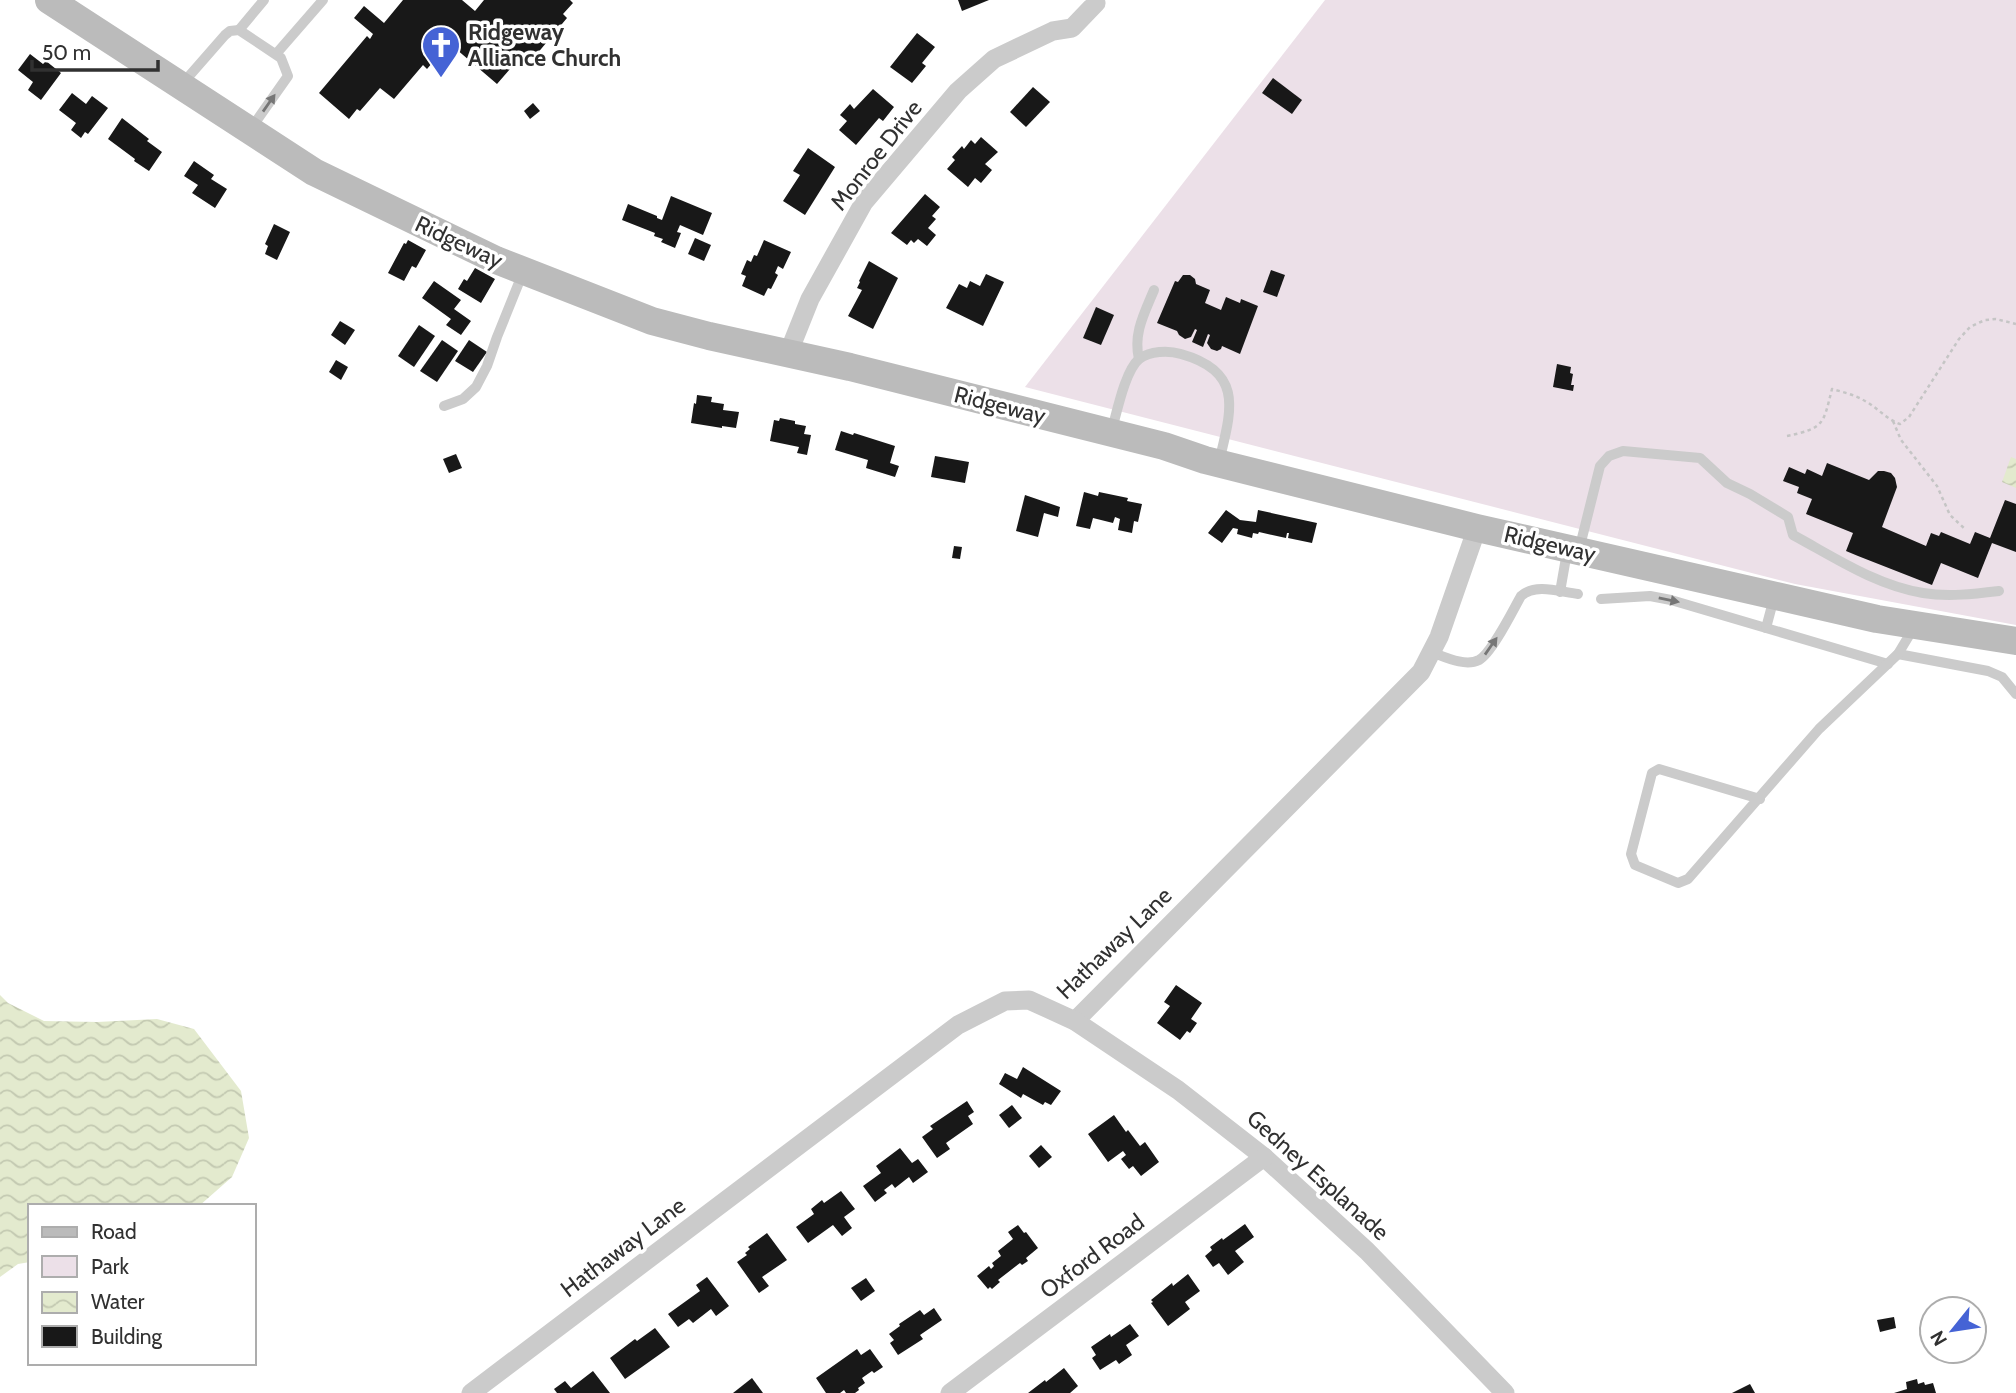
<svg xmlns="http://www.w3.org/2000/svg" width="2016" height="1393" viewBox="0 0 2016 1393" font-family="Cabin,sans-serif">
<defs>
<pattern id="water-waves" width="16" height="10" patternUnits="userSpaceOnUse" patternTransform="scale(1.75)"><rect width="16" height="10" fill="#e3eace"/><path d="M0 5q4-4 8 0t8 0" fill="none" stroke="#c3c9b1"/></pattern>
</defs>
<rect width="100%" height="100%" fill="#fff"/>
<path fill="#ece0e8" d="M1325 0H2016V625L1795 584 1025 387Z"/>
<g fill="url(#water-waves)">
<path d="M2011 457 2016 459V488L2002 482Z"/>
<path d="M0 995 8 1003 44 1021 97 1022 157 1019 194 1029 241 1091 249 1138 232 1177 199 1206H30V1262L18 1264 0 1277Z"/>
</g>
<g fill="#181818">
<path d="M403 0H462L475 11 484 0H570L573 3 563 14 567 18 531 61 523 54 497 84 449 43 427 69 423 65 394 99 380 88 360 111 357 109 349 119 319 93 367 36 370 39 373 34 354 18 364 6 384 23Z"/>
<path d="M958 0H989L962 11Z"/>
<path d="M917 33 935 47 922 63 926 66 912 83 890 67Z"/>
<path d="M30 54 43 64 46 61 61 73 41 100 28 90 33 82 18 70Z"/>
<path d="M1273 78 1302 100 1292 114 1262 93Z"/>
<path d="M1033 87 1050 102 1026 127 1010 112Z"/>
<path d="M873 89 894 107 883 121 879 118 856 145 839 130 847 121 840 115 850 104 854 109Z"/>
<path d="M72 93 86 104 92 96 108 108 88 134 85 132 81 138 71 130 76 123 59 110Z"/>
<path d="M533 103 540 111 530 119 524 111Z"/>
<path d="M122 118 149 139 147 141 162 152 149 171 134 161 135 159 108 139Z"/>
<path d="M981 137 998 152 985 164 992 170 981 183 975 178 968 187 947 169 955 160 952 157 962 146 964 149 971 140 975 144Z"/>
<path d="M808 148 835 167 805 215 783 201 800 175 793 171Z"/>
<path d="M194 161 214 175 211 179 227 189 215 208 192 193 198 185 184 176Z"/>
<path d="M925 194 940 207 932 216 936 219 928 228 936 235 927 246 918 239 914 243 911 240 907 245 891 233Z"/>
<path d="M671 196 712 213 703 235 680 225 677 232 681 233 675 248 661 242 663 239 654 236 655 233 622 220 628 204 657 216V218L662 220Z"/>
<path d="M274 224 290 232 277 260 265 254 268 246 265 244Z"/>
<path d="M695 238 711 245 704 261 688 254Z"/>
<path d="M408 240 426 250 416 268 412 266 404 281 388 273 404 243 406 244Z"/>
<path d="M764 240 791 252 783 269 778 266 775 273 778 275 771 289 768 288 764 296 742 286 746 276 741 274 747 260 751 262 754 255 757 256Z"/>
<path d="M869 261 898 278 873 329 848 316 862 290 857 288 860 282 859 281Z"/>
<path d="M475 268 495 279 481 303 458 289 464 279 467 281Z"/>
<path d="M1271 270 1285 275 1277 297 1263 292Z"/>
<path d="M986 274 1004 282 983 326 946 308 959 284 967 288 970 281 980 286Z"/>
<path d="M1183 275H1190L1195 279 1196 284 1210 290 1205 303 1221 310 1226 297 1240 303 1241 299 1258 306 1240 354 1222 346 1221 349 1217 351 1211 349 1207 343 1210 335 1208 334 1203 347 1192 342 1197 330 1195 329 1191 337 1185 339 1179 335 1177 331 1157 323 1175 281 1178 282Z"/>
<path d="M434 281 461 300 454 309 471 321 461 335 446 325 451 319 422 298Z"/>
<path d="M1096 307 1114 315 1101 345 1083 338Z"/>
<path d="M340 321 355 330 345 345 331 335Z"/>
<path d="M419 325 435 336 414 367 398 356Z"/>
<path d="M442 340 458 351 437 382 420 371Z"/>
<path d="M469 340 487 352 473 372 455 361Z"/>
<path d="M336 360 348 367 341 380 329 372Z"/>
<path d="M1557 364 1571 367 1570 373 1573 374 1571 385H1574L1573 391 1553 387Z"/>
<path d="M697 395 712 397 711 402 724 404 723 410 739 412 736 428 722 426V428L691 423 694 403 696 404Z"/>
<path d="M780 418 795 421V424L806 426 804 434 811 435 807 455 797 453 799 447 770 441 774 420 779 421Z"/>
<path d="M841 431 853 435 854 433 895 446 890 463 899 466 895 477 866 468 868 460 835 450Z"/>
<path d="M456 454 462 468 449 473 443 459Z"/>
<path d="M935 456 969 462 965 483 931 477Z"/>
<path d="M1827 463 1869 480 1878 471H1884L1891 473 1895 478 1897 487 1882 527 1926 546 1931 533 1939 536 1941 532 1970 544 1975 532 1990 538 2005 500 2016 504V552L1992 543 1978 578 1941 563 1932 585 1858 556 1846 551 1853 533 1806 514 1812 499 1797 493 1799 487 1783 481 1789 467 1805 474 1807 469 1822 476Z"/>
<path d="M1084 492 1098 496 1099 492 1128 498 1127 501 1142 504 1138 522 1134 521 1132 533 1118 530 1120 519 1115 517 1113 523 1093 518 1090 529 1076 526Z"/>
<path d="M1025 495 1060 507 1058 517 1044 513 1038 537 1016 531Z"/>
<path d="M1226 510 1240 520 1256 522 1258 510 1317 523 1312 543 1288 538 1289 533H1287L1286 538 1259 532 1258 534 1253 533 1252 538 1237 534 1238 529 1233 528 1222 543 1208 533Z"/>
<path d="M954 546 962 547 960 559 952 558Z"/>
<path d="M1176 985 1202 1003 1191 1019 1197 1023 1190 1033 1187 1031 1180 1040 1157 1023 1170 1006 1164 1002Z"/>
<path d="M1023 1067 1061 1091 1051 1105 1045 1102 1043 1105 1023 1094 1021 1098 999 1084 1005 1073 1017 1079Z"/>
<path d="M967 1101 974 1112 968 1116 973 1124 946 1143 950 1149 937 1158 922 1137 933 1129 930 1126Z"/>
<path d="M1012 1105 1022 1118 1009 1128 999 1115Z"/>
<path d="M1114 1115 1126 1132 1128 1130 1140 1146 1145 1142 1159 1162 1141 1176 1133 1166 1129 1169 1121 1159 1126 1155 1123 1151 1108 1162 1088 1134Z"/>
<path d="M1041 1145 1052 1157 1039 1168 1029 1156Z"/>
<path d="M900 1148 912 1163 918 1159 928 1172 913 1183 909 1177 895 1188 892 1184 884 1190 887 1193 875 1202 863 1186 881 1173 876 1166Z"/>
<path d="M841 1191 855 1209 844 1217 852 1228 842 1236 833 1225 808 1243 796 1227 814 1214 811 1209 822 1200 824 1203Z"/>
<path d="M1245 1224 1254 1237 1235 1251 1244 1262 1228 1275 1219 1263 1213 1267 1205 1256 1212 1250 1210 1247 1222 1238 1223 1240Z"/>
<path d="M1018 1225 1024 1233 1026 1232 1038 1248 1026 1258 1028 1261 1022 1265 1020 1263 998 1280 1000 1282 992 1289 990 1287 988 1289 977 1276 989 1266 991 1269 994 1266 992 1263 1001 1256 998 1251 1013 1239 1008 1232Z"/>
<path d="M767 1233 787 1260 762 1277 769 1286 759 1293 737 1262 747 1255 745 1253 750 1249 748 1247Z"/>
<path d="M1188 1274 1200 1291 1185 1302 1190 1309 1168 1326 1151 1303 1153 1302 1151 1300 1172 1283 1173 1286Z"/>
<path d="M707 1277 729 1306 716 1316 711 1309 693 1323 689 1319 678 1327 668 1314 700 1291 696 1285Z"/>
<path d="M866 1278 875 1291 861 1301 851 1288Z"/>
<path d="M934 1308 942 1320 920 1335 923 1339 898 1355 890 1343 894 1340 889 1334 900 1326 899 1324 920 1310 924 1315Z"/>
<path d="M1894 1317 1896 1328 1880 1332 1877 1320Z"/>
<path d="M1130 1324 1139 1336 1126 1345 1132 1355 1119 1364 1116 1360 1100 1370 1092 1358 1096 1355 1091 1347 1110 1334 1111 1337Z"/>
<path d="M655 1328 670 1347 625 1379 610 1358 635 1339 637 1341Z"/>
<path d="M857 1349 861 1355 870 1349 883 1367 874 1373 872 1371 862 1378 865 1383 858 1388 859 1390 855 1393H846L844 1390 840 1393H826L816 1378Z"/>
<path d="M1064 1368 1078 1386 1070 1393H1028L1045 1380 1046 1382Z"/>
<path d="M593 1371 610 1393H557L554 1389 565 1381 571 1388Z"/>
<path d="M752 1378 763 1393H733Z"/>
<path d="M1917 1379 1918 1384 1924 1382 1925 1385 1933 1383 1936 1393H1894L1907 1389 1906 1382Z"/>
<path d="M1750 1384 1755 1393H1732Z"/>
</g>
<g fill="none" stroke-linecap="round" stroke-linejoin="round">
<g stroke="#c5c5c5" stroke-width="2.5" stroke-dasharray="3.5 3.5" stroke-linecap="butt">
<path d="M1893 421 1901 440 1937 486 1950 515 1966 530"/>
<path d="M1787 436C1825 428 1823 424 1832 389 1843 392 1855 395 1865 401 1878 408 1886 419 1900 424L1909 417 1959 339 1970 327 1985 320 1996 319 2016 324"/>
</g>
<g stroke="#cbcbcb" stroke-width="10">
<path d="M239 30 264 0"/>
<path d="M276 54 323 0"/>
<path d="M183 83 225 35 230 31 239 30 281 58 288 76 252 127"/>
<path d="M1139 359C1133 334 1144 314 1154 290"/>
<path d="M444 406 463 399 476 387 487 366 497 337 522 275"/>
<path d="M1112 429C1117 412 1125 371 1139 359 1150 351 1168 350 1181 354 1245 372 1231 411 1219 462"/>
<path d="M1579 550 1600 466 1609 456 1623 451 1700 458 1727 483 1750 494 1788 517 1793 535C1834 557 1875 585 1923 593 1948 597 1974 594 1999 591"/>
<path d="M1560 592 1567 552"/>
<path d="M1601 599 1650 596 1671 600 1888 664"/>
<path d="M1766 628 1774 598"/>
<path d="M1431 652C1445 657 1465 667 1479 660 1492 653 1513 610 1521 596 1536 583 1560 592 1578 594"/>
<path d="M1898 654 1988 671 2002 677 2016 694"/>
<path d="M1760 799 1659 769 1652 773 1631 854 1635 865 1678 883 1688 879 1819 729 1898 654 1913 629"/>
</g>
<g stroke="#cbcbcb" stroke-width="19">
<path d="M788 354 810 299 864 202 958 91 994 59 1053 31 1072 28 1096 3 1095 0"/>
<path d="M1075 1021 1421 672 1439 637 1477 528"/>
<path d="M471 1393 958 1025 1005 1001 1029 1000 1075 1021 1178 1090 1264 1157 1367 1251 1505 1393"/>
<path d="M950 1393 1264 1157"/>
</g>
<path stroke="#bbb" stroke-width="28" d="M49 0 314 172 496 260 652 321 709 336 850 367 1164 446 1205 460 1477 528 1877 619 2016 641"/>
</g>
<defs><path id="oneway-solid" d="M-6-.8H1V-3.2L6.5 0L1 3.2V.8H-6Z" transform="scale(1.75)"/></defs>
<g fill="#767676">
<use href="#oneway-solid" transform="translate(269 103) rotate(-55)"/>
<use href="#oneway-solid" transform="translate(1669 600) rotate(12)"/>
<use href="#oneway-solid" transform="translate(1491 646) rotate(-55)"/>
</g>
<defs>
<symbol id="church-pin" viewBox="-11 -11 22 30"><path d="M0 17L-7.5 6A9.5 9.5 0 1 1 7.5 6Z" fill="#4563d5" stroke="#fff"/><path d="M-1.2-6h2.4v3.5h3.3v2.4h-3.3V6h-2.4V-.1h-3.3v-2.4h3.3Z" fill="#fff"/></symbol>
</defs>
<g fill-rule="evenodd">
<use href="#church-pin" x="419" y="23" width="44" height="60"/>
</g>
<g text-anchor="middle" stroke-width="7" stroke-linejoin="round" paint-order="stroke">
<g font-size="23" font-weight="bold" fill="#313131" stroke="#fff" text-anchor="start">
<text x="468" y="40">Ridgeway<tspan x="468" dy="26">Alliance Church</tspan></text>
</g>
<g font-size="23" fill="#313131" stroke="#fff">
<text transform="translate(876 155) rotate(-52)" y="8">Monroe Drive</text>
<text transform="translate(459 242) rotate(25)" y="8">Ridgeway</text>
<text transform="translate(1000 405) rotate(14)" y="8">Ridgeway</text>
<text transform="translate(1550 544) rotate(13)" y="8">Ridgeway</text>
<text transform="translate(1114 943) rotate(-44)" y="8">Hathaway Lane</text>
<text transform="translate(1318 1175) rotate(42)" y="8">Gedney Esplanade</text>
<text transform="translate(623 1247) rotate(-37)" y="8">Hathaway Lane</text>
<text transform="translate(1092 1256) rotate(-37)" y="8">Oxford Road</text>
</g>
</g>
<rect x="28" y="1204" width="228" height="161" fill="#ffffff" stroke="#adadad" stroke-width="2"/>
<rect x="42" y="1227" width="35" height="10" fill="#bbbbbb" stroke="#adadad" stroke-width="2"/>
<text x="91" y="1239" font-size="21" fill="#313131">Road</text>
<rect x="42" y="1256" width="35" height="21" fill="#ece0e8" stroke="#adadad" stroke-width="2"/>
<text x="91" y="1274" font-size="21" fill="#313131">Park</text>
<rect x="42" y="1292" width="35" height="21" fill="url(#water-waves)" stroke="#adadad" stroke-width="2"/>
<text x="91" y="1309" font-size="21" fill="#313131">Water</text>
<rect x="42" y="1326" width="35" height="21" fill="#181818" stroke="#adadad" stroke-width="2"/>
<text x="91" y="1344" font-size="21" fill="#313131">Building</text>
<g transform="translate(1953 1330) rotate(240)"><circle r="33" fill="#ffffff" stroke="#adadad" stroke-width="2"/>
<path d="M0-5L12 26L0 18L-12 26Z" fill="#4563d5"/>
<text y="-10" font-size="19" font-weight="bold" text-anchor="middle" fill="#313131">N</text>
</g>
<path d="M32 60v10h126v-10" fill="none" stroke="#313131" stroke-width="3.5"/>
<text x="42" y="60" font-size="21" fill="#313131" stroke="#ffffff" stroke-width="5" paint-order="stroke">50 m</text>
</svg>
